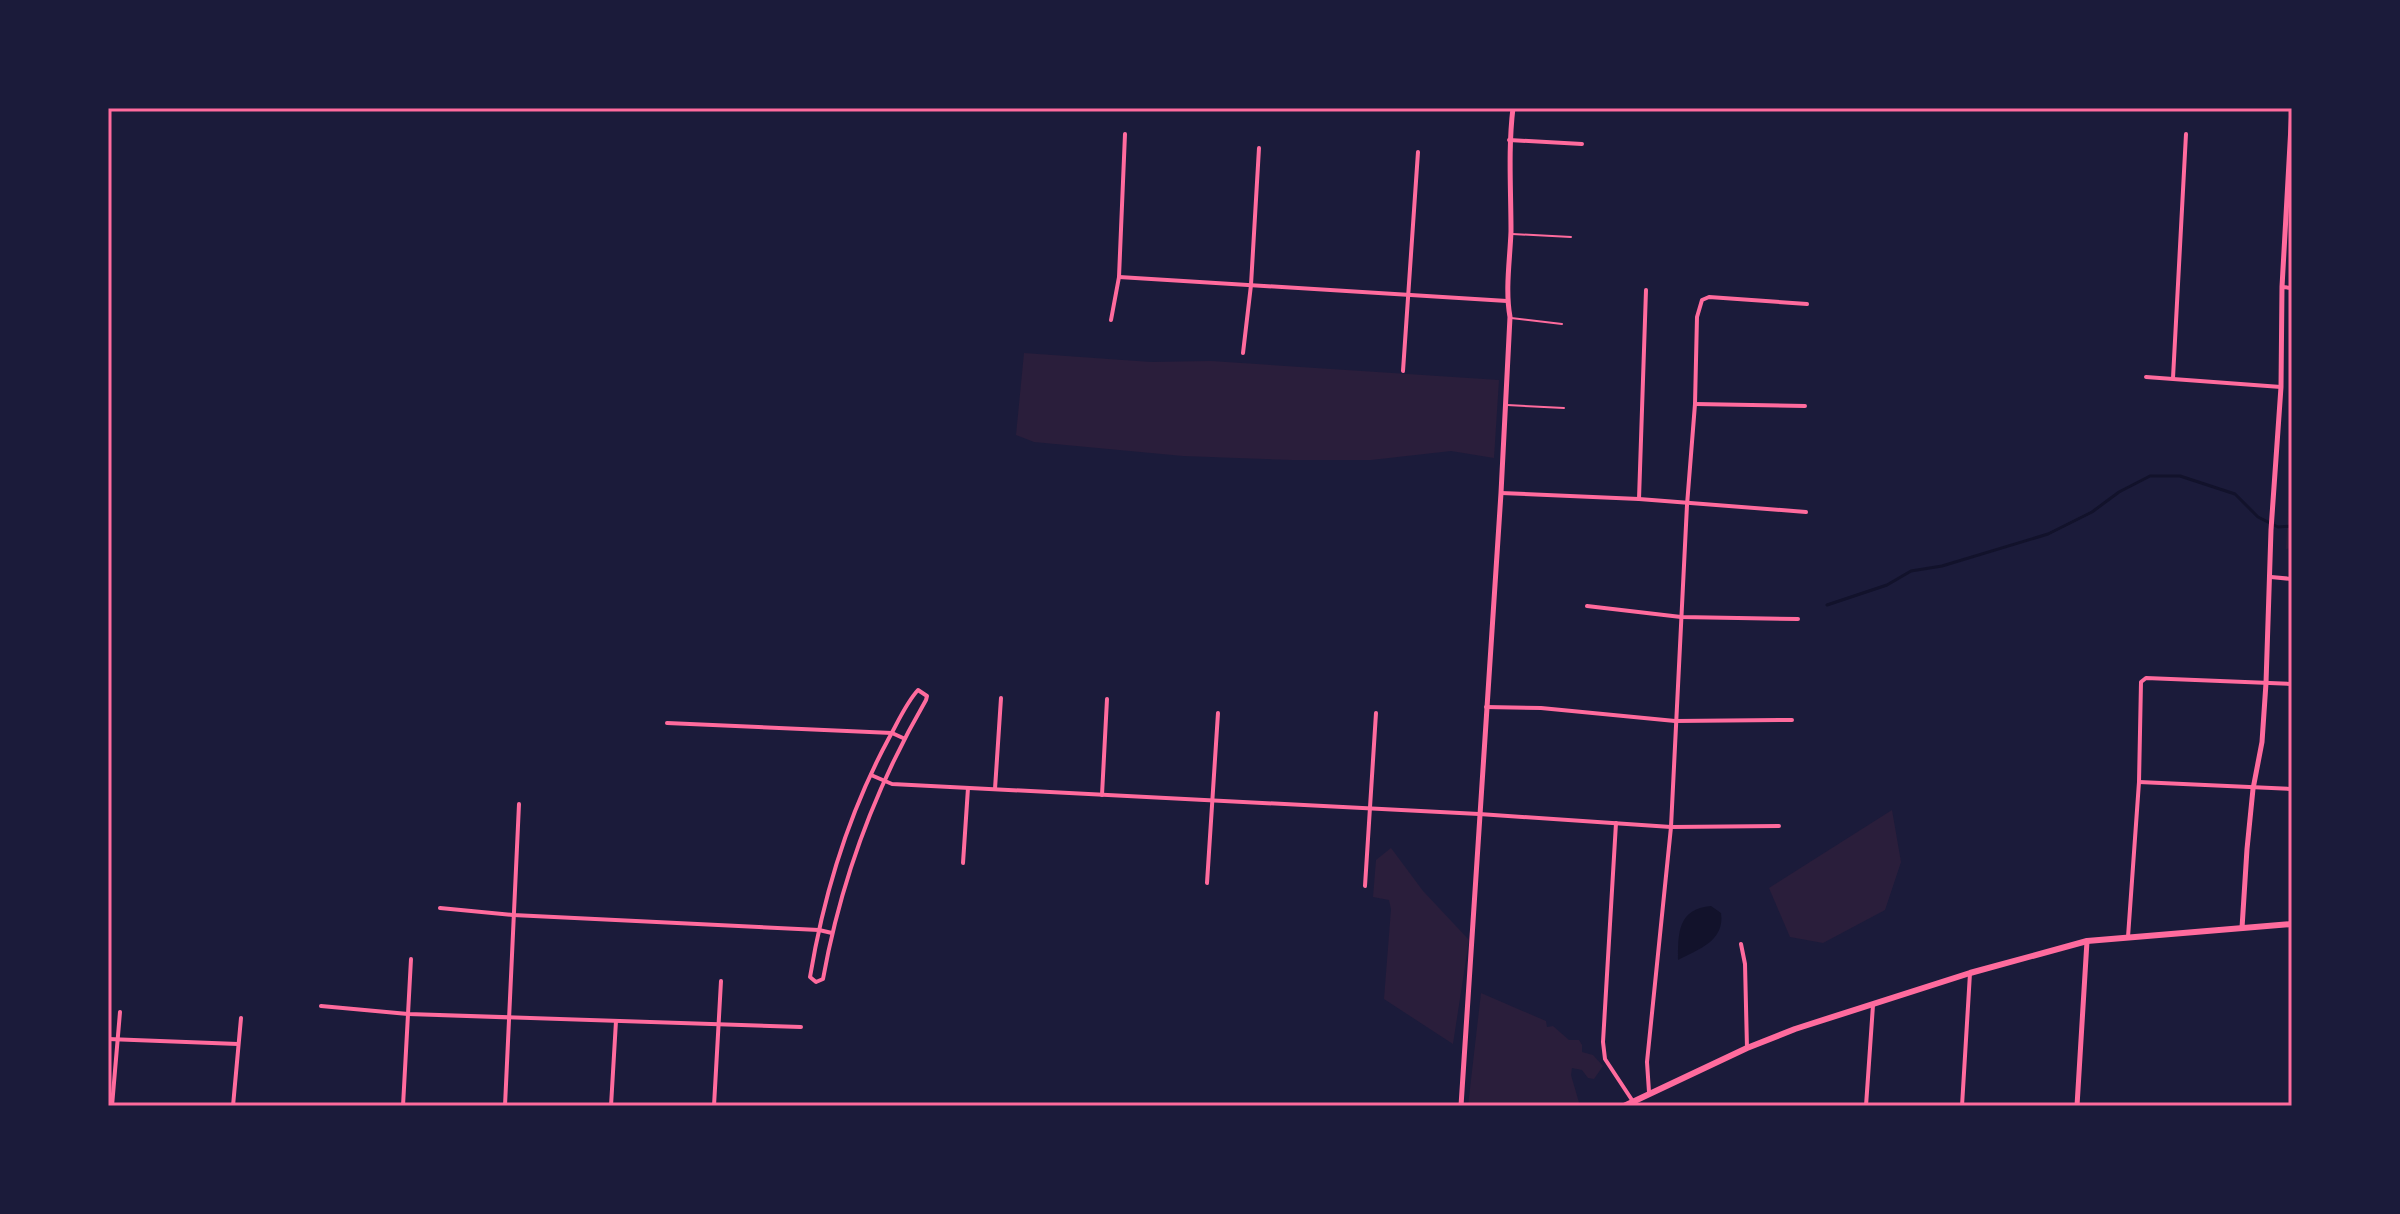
<svg xmlns="http://www.w3.org/2000/svg" width="2400" height="1214" viewBox="0 0 2400 1214" font-family="'Roboto Condensed',sans-serif">
<rect width="100%" height="100%" fill="#1b1b3a"/>
<g fill="#2a1e3b">
<path d="M1024 353 1151 362 1211 361 1499 380 1494 458 1451 451 1371 460H1293L1183 456 1034 442 1016 435Z"/>
<path d="M2292 447V548L2286 549 2291 450Z"/>
<path d="M1892 810 1901 862 1885 910 1823 943 1790 937 1769 888Z"/>
<path d="M1391 848 1423 891 1469 940 1453 1044 1384 999 1391 909 1389 900 1373 897 1376 860Z"/>
<path d="M1481 993 1546 1021 1547 1027 1553 1026 1569 1040H1579L1582 1045V1052L1593 1055 1603 1066 1594 1079 1588 1078 1582 1070 1572 1068 1571 1075 1580 1106H1468Z"/>
</g>
<path fill="#12122b" d="M1711 906 1721 913C1725 941 1699 949 1678 960 1678 932 1678 909 1711 906Z"/>
<g fill="none" stroke-linecap="round" stroke-linejoin="round">
<path stroke="#12122b" stroke-width="3" d="M1827 605 1887 585 1911 571 1942 566 2048 534 2092 512 2119 492 2150 476H2180L2235 494 2258 517 2278 527 2292 526"/>
<g stroke="#ff6b9d" stroke-width="2">
<path d="M1512 234 1571 237"/>
<path d="M1511 318 1562 324"/>
<path d="M1507 405 1564 408"/>
</g>
<g stroke="#ff6b9d" stroke-width="4">
<path d="M1509 140 1582 144"/>
<path d="M1119 277 1507 301"/>
<path d="M2282 287 2292 288"/>
<path d="M1111 320 1119 277 1125 134"/>
<path d="M1243 353 1251 285 1259 148"/>
<path d="M1403 371 1418 152"/>
<path d="M2146 377 2281 387"/>
<path d="M2173 378 2186 134"/>
<path d="M1695 404 1805 406"/>
<path d="M1501 493 1639 499 1806 512"/>
<path d="M1639 499 1646 290"/>
<path d="M2271 577 2292 579"/>
<path d="M1587 606 1681 617 1798 619"/>
<path d="M918 690 927 696 926 700C875 788 841 879 823 979L816 982 810 977C824 893 849 812 889 738 898 722 906 703 918 690Z"/>
<path d="M1486 707 1541 708 1675 721 1792 720"/>
<path d="M667 723 892 733 903 738"/>
<path d="M871 775 892 784 1479 814 1671 827 1779 826"/>
<path d="M2139 782 2292 789"/>
<path d="M995 789 1001 698"/>
<path d="M1102 795 1107 699"/>
<path d="M1616 823 1603 1042 1605 1059 1632 1100"/>
<path d="M963 863 968 788"/>
<path d="M1207 883 1218 713"/>
<path d="M1365 886 1376 713"/>
<path d="M440 908 513 915 819 930 832 933"/>
<path d="M2128 937 2139 782 2141 682 2146 678 2292 684"/>
<path d="M1741 944 1745 964 1747 1048"/>
<path d="M321 1006 408 1014 801 1027"/>
<path d="M108 1039 238 1044"/>
<path d="M1649 1092 1647 1062 1671 827 1687 505 1695 404 1697 317 1702 300 1709 297 1807 304"/>
<path d="M112 1106 120 1012"/>
<path d="M233 1106 241 1018"/>
<path d="M403 1106 411 959"/>
<path d="M505 1106 519 804"/>
<path d="M611 1106 616 1021"/>
<path d="M714 1106 721 981"/>
<path d="M1866 1106 1873 1005"/>
<path d="M1962 1106 1970 973"/>
</g>
<g stroke="#ff6b9d" stroke-width="5">
<path d="M2242 928 2247 849 2253 789 2262 742 2266 683 2271 530 2281 387 2282 287 2292 108"/>
<path d="M1461 1106 1501 493 1510 317C1505 289 1510 260 1511 231 1511 190 1508 149 1513 108"/>
<path d="M2077 1106 2087 941"/>
</g>
<path stroke="#ff6b9d" stroke-width="6" d="M1624 1106 1747 1048 1795 1029 1970 973 2087 941 2292 924"/>
</g>
<rect width="2400" height="1214" fill="none" stroke="#1b1b3a" stroke-width="220"/>
<rect x="110" y="110" width="2180" height="994" fill="none" stroke="#ff6b9d" stroke-width="3"/>
</svg>
